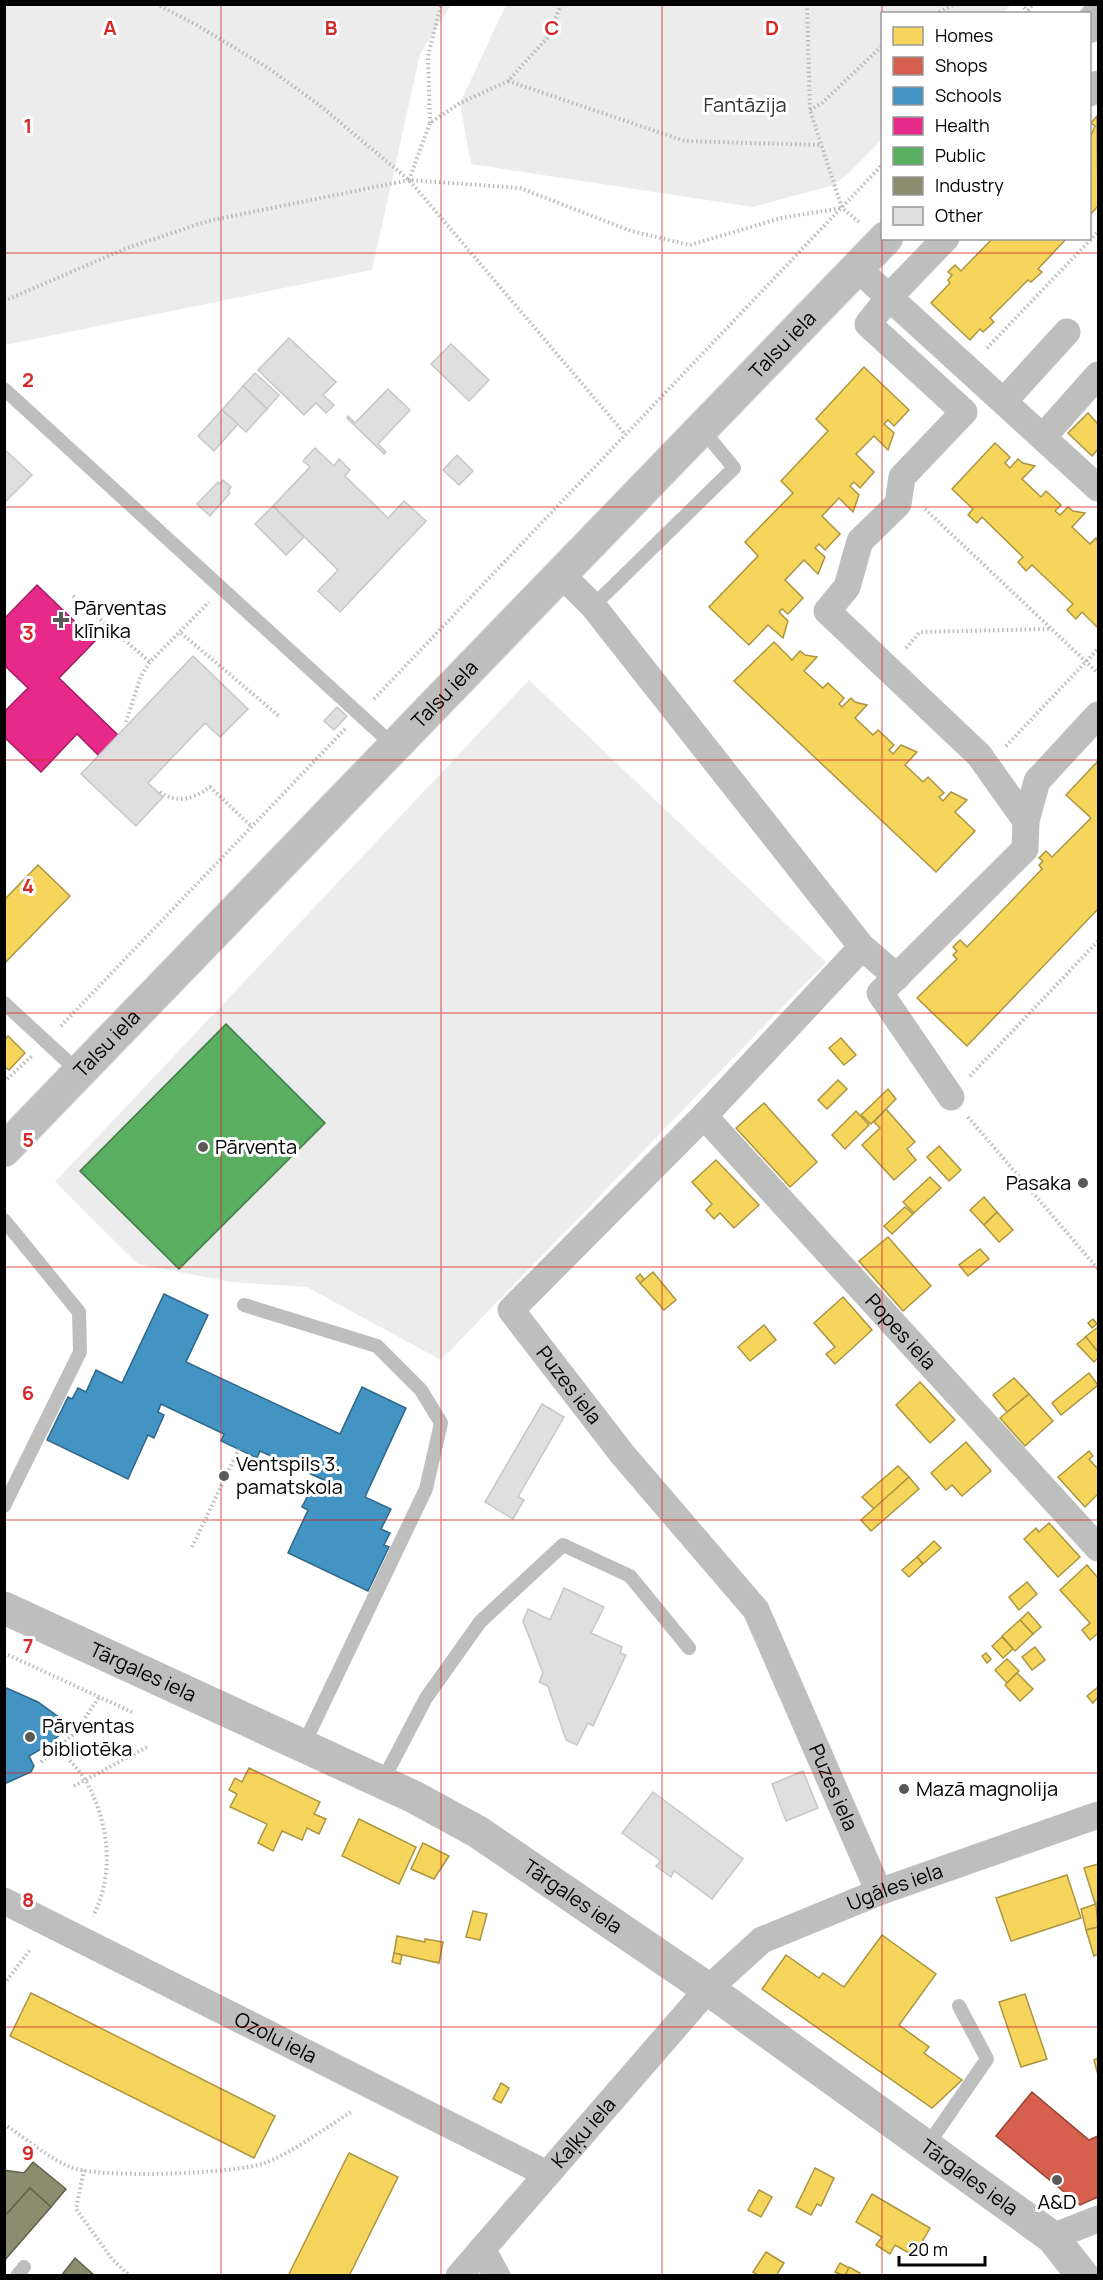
<svg xmlns="http://www.w3.org/2000/svg" width="1103" height="2280" viewBox="0 0 1103 2280" font-family="Manrope,sans-serif">
<rect width="100%" height="100%" fill="#fff"/>
<g fill="#ececec">
<path d="M5 4 451 5 420 54 372 270 5 345Z"/>
<path d="M506 5V4L1011 5 1003 13 882 14V139L850 172 834 185 753 207 471 164 460 103Z"/>
<path d="M529 680 826 962 441 1360 307 1287 231 1282 138 1264 55 1182Z"/>
</g>
<g fill="#f6d55c" stroke="#ac9540" stroke-width="1.5">
<path d="M1097 116 1098 206 1090 215V138L1095 126 1091 123Z"/>
<path d="M993 238H1067L1038 269 1042 272 1031 282 1028 280 990 318 994 322 983 332 980 329 970 340 931 303 950 283 948 280 952 275 948 272 955 265 961 271Z"/>
<path d="M864 367 909 410 894 426 888 420 884 424 894 433 888 450 874 436 856 454 874 472 860 488 854 482 850 486 859 495 853 512 839 498 822 516 840 534 825 550 819 544 815 548 825 557 818 574 804 560 785 580 803 598 788 614 782 609 779 612 788 621 783 638 768 625 749 645 709 607 758 556 745 542 793 493 781 481 828 431 816 419Z"/>
<path d="M1088 413 1098 424V449L1092 456 1068 433Z"/>
<path d="M995 443 1010 457 1005 463 1010 468 1018 459 1023 463 1035 466 1022 479 1041 497 1046 491 1061 505 1055 511 1060 515 1068 507 1073 511 1085 513 1072 527 1090 544 1096 538 1098 541V628L1082 612 1076 619 1067 610 1073 604 1032 565 1026 571 1018 562 1023 557 982 517 977 523 968 515 973 509 952 489Z"/>
<path d="M774 642 792 660 800 651 805 655 817 657 804 671 823 688 828 683 844 698 839 704 842 707 851 698 855 702 867 705 855 718 873 735 878 730 894 745 889 750 893 754 901 745 917 752 905 765 923 782 928 777 944 793 939 797 943 801 951 792 967 800 955 812 975 831 936 872 734 681Z"/>
<path d="M1098 761V909L967 1046 917 998 957 959 953 955 957 951 953 947 960 940 967 947 1042 869 1039 865 1043 861 1039 858 1046 851 1052 857 1091 818 1066 795Z"/>
<path d="M38 865 70 896 4 964V900Z"/>
<path d="M8 1036 25 1053 9 1070 4 1066V1040Z"/>
<path d="M841 1038 856 1055 844 1065 829 1048Z"/>
<path d="M838 1080 847 1089 827 1109 818 1100Z"/>
<path d="M888 1089 896 1099 871 1124 861 1115Z"/>
<path d="M764 1103 817 1162 790 1187 736 1128Z"/>
<path d="M886 1109 915 1142 907 1149 916 1160 894 1180 862 1145 880 1128 874 1122Z"/>
<path d="M856 1111 869 1125 845 1149 832 1135Z"/>
<path d="M939 1146 961 1170 949 1181 927 1157Z"/>
<path d="M716 1160 759 1205 734 1228 720 1213 714 1219 706 1210 712 1204 692 1182Z"/>
<path d="M930 1177 941 1188 914 1213 903 1202Z"/>
<path d="M984 1197 997 1212 984 1225 970 1210Z"/>
<path d="M905 1207 913 1214 892 1234 884 1226Z"/>
<path d="M997 1212 1013 1230 999 1242 984 1225Z"/>
<path d="M888 1237 931 1286 903 1311 859 1261Z"/>
<path d="M980 1249 989 1259 968 1276 959 1265Z"/>
<path d="M653 1272 676 1300 664 1310 640 1283Z"/>
<path d="M640 1274 644 1279 640 1283 636 1278Z"/>
<path d="M843 1297 872 1330 835 1364 826 1354 835 1347 814 1323Z"/>
<path d="M1093 1319 1097 1324 1092 1328 1088 1323Z"/>
<path d="M764 1325 776 1340 750 1361 738 1347Z"/>
<path d="M1098 1327V1352L1085 1337Z"/>
<path d="M1086 1337 1098 1352V1358L1094 1362 1077 1344Z"/>
<path d="M1089 1373 1098 1385 1061 1415 1052 1403Z"/>
<path d="M1014 1378 1029 1394 1007 1412 993 1395Z"/>
<path d="M920 1382 955 1420 930 1443 896 1405Z"/>
<path d="M1029 1394 1053 1421 1025 1446 1000 1418Z"/>
<path d="M966 1442 991 1471 962 1496 952 1485 946 1490 931 1473Z"/>
<path d="M1089 1451 1093 1456 1089 1459 1098 1469V1494L1085 1507 1058 1477Z"/>
<path d="M898 1466 909 1477 874 1509 862 1497Z"/>
<path d="M909 1477 919 1489 871 1531 861 1520Z"/>
<path d="M1049 1523 1080 1557 1058 1577 1024 1539 1036 1528 1039 1532Z"/>
<path d="M934 1541 941 1548 923 1564 917 1557Z"/>
<path d="M917 1557 923 1564 909 1577 902 1570Z"/>
<path d="M1087 1565 1098 1578V1633L1090 1640 1082 1630 1090 1623 1060 1590Z"/>
<path d="M1027 1582 1037 1594 1019 1610 1009 1597Z"/>
<path d="M1028 1612 1041 1627 1033 1634 1020 1620Z"/>
<path d="M1020 1620 1033 1634 1015 1651 1002 1636Z"/>
<path d="M1002 1637 1013 1649 1003 1658 992 1646Z"/>
<path d="M1035 1647 1045 1660 1032 1670 1022 1657Z"/>
<path d="M986 1653 991 1659 987 1663 982 1656Z"/>
<path d="M1007 1659 1019 1671 1007 1683 995 1670Z"/>
<path d="M1017 1673 1033 1689 1020 1701 1005 1685Z"/>
<path d="M1098 1687V1697L1093 1703 1087 1696Z"/>
<path d="M249 1768 320 1802 314 1814 326 1819 319 1834 307 1828 302 1840 282 1831 273 1851 258 1843 267 1824 230 1807 237 1794 229 1790 235 1778 242 1782Z"/>
<path d="M359 1819 416 1847 399 1884 342 1856Z"/>
<path d="M423 1843 449 1856 434 1879 411 1869Z"/>
<path d="M1098 1864V1902L1095 1903 1084 1868Z"/>
<path d="M1067 1875 1081 1918 1011 1941 996 1898Z"/>
<path d="M1096 1904 1098 1927 1086 1930 1081 1909Z"/>
<path d="M473 1911 487 1914 480 1940 466 1937Z"/>
<path d="M1098 1927V1954L1094 1956 1086 1930Z"/>
<path d="M882 1935 936 1974 899 2025 929 2047 924 2053 962 2080 932 2108 762 1989 786 1955 819 1978 823 1973 844 1987Z"/>
<path d="M397 1936 425 1942V1939L443 1942 439 1963 394 1953Z"/>
<path d="M394 1953 402 1955 400 1964 392 1962Z"/>
<path d="M31 1993 275 2116 254 2158 10 2036Z"/>
<path d="M1025 1994 1047 2059 1021 2067 999 2002Z"/>
<path d="M1098 2058V2075L1094 2060Z"/>
<path d="M501 2083 509 2088 501 2103 493 2099Z"/>
<path d="M349 2153 398 2177 349 2276H288Z"/>
<path d="M815 2168 834 2178 821 2206 817 2204 811 2215 796 2207Z"/>
<path d="M759 2190 772 2197 761 2217 748 2210Z"/>
<path d="M872 2194 930 2228 914 2256 895 2245 890 2254 876 2245 882 2237 856 2222Z"/>
<path d="M766 2252 784 2263 776 2276H759L753 2272Z"/>
<path d="M840 2263 849 2268 845 2276 835 2272Z"/>
<path d="M849 2267 860 2273 858 2276H845Z"/>
</g>
<path fill="#d6604d" stroke="#964336" stroke-width="1.5" d="M1032 2092 1089 2140 1098 2136V2197L1080 2205 996 2136Z"/>
<g fill="#4393c3" stroke="#2f6788" stroke-width="1.5">
<path d="M164 1294 208 1315 186 1362 340 1434 362 1387 406 1408 365 1497 391 1509 381 1529 390 1533 384 1545 389 1547 368 1591 288 1553 308 1510 302 1507 313 1486 320 1489 324 1480 260 1451 257 1458 221 1441 224 1434 161 1404 158 1412 164 1415 154 1438 148 1435 128 1479 47 1440 68 1397 72 1399 78 1388 86 1392 96 1370 122 1383Z"/>
<path d="M4 1687 38 1702 67 1723 65 1730 48 1745 29 1756 34 1766 31 1772 4 1784Z"/>
</g>
<path fill="#e7298a" stroke="#a21d61" stroke-width="1.5" d="M37 585 95 641 59 678 118 735 99 756 77 734 41 772 4 737V712L28 688 4 665V619Z"/>
<path fill="#5aae61" stroke="#3f7a44" stroke-width="1.5" d="M226 1024 325 1123 179 1269 80 1171Z"/>
<g fill="#8c8c6e" stroke="#62624d" stroke-width="1.5">
<path d="M33 2162 66 2189 51 2207 30 2188 4 2217V2170L24 2173Z"/>
<path d="M30 2188 51 2207 4 2261V2217Z"/>
<path d="M75 2258 95 2276H61Z"/>
</g>
<g fill="#dfdfdf" stroke="#c7c7c7" stroke-width="1.5">
<path d="M289 338 336 382 323 395 334 405 326 413 316 403 304 415 258 370Z"/>
<path d="M451 344 489 380 469 401 431 364Z"/>
<path d="M255 373 279 395 267 409 243 386Z"/>
<path d="M243 386 267 409 246 432 222 410Z"/>
<path d="M388 389 410 410 378 444 386 452 384 454 347 418 348 416 355 423Z"/>
<path d="M222 410 238 424 214 451 198 436Z"/>
<path d="M315 448 334 466 339 459 350 470 345 476 388 518 404 501 426 521 340 612 318 591 338 570 273 506 310 467 303 461Z"/>
<path d="M4 449 32 475 4 503Z"/>
<path d="M457 455 473 471 459 485 443 470Z"/>
<path d="M223 480 231 487 228 491 230 493 210 516 197 504 218 482 220 484Z"/>
<path d="M273 506 304 537 286 555 255 524Z"/>
<path d="M193 656 248 709 220 737 205 723 148 783 163 797 136 826 81 774Z"/>
<path d="M337 707 347 716 334 730 324 721Z"/>
<path d="M542 1404 564 1417 518 1497 524 1500 513 1519 485 1502Z"/>
<path d="M564 1588 604 1607 591 1633 622 1647 620 1653 626 1655 593 1726 588 1723 577 1745 566 1740 548 1686 539 1682 543 1673 523 1621 528 1609 550 1620Z"/>
<path d="M803 1771 818 1808 786 1821 772 1784Z"/>
<path d="M653 1792 743 1859 712 1899 674 1871 671 1877 656 1866 661 1861 622 1833Z"/>
</g>
<g fill="none" stroke-linecap="round" stroke-linejoin="round">
<defs>
<g id="primary">
<path d="M1090 26 1098 16"/>
<path id="s6" d="M4 1150 886 238"/>
</g>
</defs>
<use href="#primary" stroke="#dbdbdb" stroke-width="35"/>
<g stroke="#b9b9b9" stroke-width="4" stroke-dasharray="1.5 3" stroke-linecap="butt">
<path d="M156 4 195 24 268 68 318 104 409 180 625 434"/>
<path d="M807 4 810 110 842 208 859 222"/>
<path d="M1021 4 1027 11"/>
<path d="M935 14 955 4"/>
<path d="M1025 14 1033 4"/>
<path d="M508 81 685 141 822 145"/>
<path d="M810 110 822 103 882 46"/>
<path d="M430 123 428 56 441 4"/>
<path d="M409 180 430 123 460 103 508 81 549 36 561 4"/>
<path d="M4 301 127 248 208 221 409 180 520 188 631 231 690 245 781 218 841 208"/>
<path d="M987 348 1098 232"/>
<path d="M925 509 1098 673"/>
<path d="M73 596 150 662"/>
<path d="M181 633 280 717"/>
<path d="M906 648 920 632 1051 629"/>
<path d="M374 699 882 165"/>
<path d="M126 722 141 676 150 662 209 602"/>
<path d="M1006 746 1098 649"/>
<path d="M160 792C178 804 193 799 210 787L251 826"/>
<path d="M61 1026 346 728"/>
<path d="M970 1076 1098 941"/>
<path d="M4 1082 33 1055"/>
<path d="M968 1117 1098 1269"/>
<path d="M192 1547 239 1449"/>
<path d="M4 1653 134 1713"/>
<path d="M58 1747C67 1759 80 1770 87 1783 109 1824 115 1874 93 1916"/>
<path d="M41 1762 75 1733 99 1697"/>
<path d="M74 1786 147 1747"/>
<path d="M4 1984 30 1950"/>
<path d="M4 2124C25 2138 47 2157 70 2167 98 2179 235 2174 265 2163 290 2154 327 2127 351 2112"/>
<path d="M84 2170 76 2209 112 2259 130 2276"/>
</g>
<g stroke="#bebebe" stroke-width="14">
<path d="M4 389 394 746"/>
<path d="M593 606 734 468 701 428"/>
<path d="M4 1003 80 1073"/>
<path d="M4 1220 79 1312 80 1352 4 1506"/>
<path d="M244 1305 377 1346 421 1390 441 1423 426 1489 303 1746"/>
<path d="M382 1782 426 1698 480 1622 563 1545 630 1576 689 1648"/>
<path d="M927 2146 987 2059 959 2006"/>
<path d="M17 2276 24 2267"/>
</g>
<g stroke="#bebebe" stroke-width="27">
<path d="M1090 93 1098 84"/>
<path d="M946 238 890 296 868 324 964 412 902 477 898 504 860 541 847 587 827 611 979 755 1026 821"/>
<path d="M857 268 1098 488"/>
<path d="M1004 401 1067 332"/>
<path d="M1043 437 1098 375"/>
<path d="M561 574 593 606 862 947 897 977"/>
<path id="s1" d="M862 947 704 1116 511 1310 623 1455 756 1610 879 1892"/>
<path d="M951 1097 880 993 1025 849 1026 821 1037 781 1098 715"/>
<path id="s2" d="M704 1116 1098 1548"/>
<path id="s3" d="M4 1901 547 2174"/>
<path d="M1052 2237 1098 2219"/>
<path d="M482 2249 497 2276"/>
<path id="s4" d="M459 2276 708 1989 762 1940 879 1892 1098 1815"/>
</g>
<path stroke="#bebebe" stroke-width="33" id="s5" d="M4 1608 414 1797 478 1832 708 1989 1052 2237 1083 2276"/>
<use href="#primary" stroke="#bebebe" stroke-width="33"/>
</g>
<path fill="none" stroke="#d62828" stroke-width="1.5" stroke-opacity="0.55" d="M221 4V2276M441 4V2276M662 4V2276M882 4V2276M4 253H1098M4 507H1098M4 760H1098M4 1013H1098M4 1267H1098M4 1520H1098M4 1773H1098M4 2027H1098"/>
<g fill="#595959" stroke="#fff" stroke-width="2">
<path d="M58 611h6v6h6v6h-6v6h-6v-6h-6v-6h6z"/>
<circle cx="203" cy="1147" r="6"/>
<circle cx="1083" cy="1183" r="6"/>
<circle cx="224" cy="1476" r="6"/>
<circle cx="30" cy="1737" r="6"/>
<circle cx="904" cy="1789" r="6"/>
<circle cx="1057" cy="2180" r="6"/>
</g>
<g text-anchor="middle" stroke-width="6" stroke-linejoin="round" paint-order="stroke">
<g font-size="20" fill="#333" stroke="#fff">
<text x="745" y="112">Fantāzija</text>
</g>
<g font-size="20" fill="#000" stroke="#fff">
<text dy="7" stroke="none"><textPath href="#s6" startOffset="1120">Talsu iela</textPath></text>
<text dy="7" stroke="none"><textPath href="#s6" startOffset="634">Talsu iela</textPath></text>
<text dy="7" stroke="none"><textPath href="#s6" startOffset="148">Talsu iela</textPath></text>
<text dy="7" stroke="none"><textPath href="#s2" startOffset="292">Popes iela</textPath></text>
<text dy="7" stroke="none"><textPath href="#s1" startOffset="600">Puzes iela</textPath></text>
<text dy="7" stroke="none"><textPath href="#s5" startOffset="153">Tārgales iela</textPath></text>
<text dy="7" stroke="none"><textPath href="#s1" startOffset="1086">Puzes iela</textPath></text>
<text dy="7" stroke="none"><textPath href="#s4" startOffset="596">Ugāles iela</textPath></text>
<text dy="7" stroke="none"><textPath href="#s5" startOffset="639">Tārgales iela</textPath></text>
<text dy="7" stroke="none"><textPath href="#s3" startOffset="304">Ozolu iela</textPath></text>
<text dy="7" stroke="none"><textPath href="#s4" startOffset="190">Kaļķu iela</textPath></text>
<text dy="7" stroke="none"><textPath href="#s5" startOffset="1125">Tārgales iela</textPath></text>
</g>
<g font-size="20" fill="#000" stroke="#fff" text-anchor="start">
<text x="74" y="615">Pārventas<tspan x="74" dy="23">klīnika</tspan></text>
<text x="215" y="1154">Pārventa</text>
<text x="1071" y="1190" text-anchor="end">Pasaka</text>
<text x="236" y="1471">Ventspils 3.<tspan x="236" dy="23">pamatskola</tspan></text>
<text x="42" y="1733">Pārventas<tspan x="42" dy="23">bibliotēka</tspan></text>
<text x="916" y="1796">Mazā magnolija</text>
<text x="1057" y="2209" text-anchor="middle">A&amp;D</text>
</g>
</g>
<g font-size="20" text-anchor="middle" font-weight="bold" fill="#d62828" stroke="#fff" stroke-width="6" stroke-linejoin="round" paint-order="stroke">
<text x="110" y="35">A</text>
<text x="331" y="35">B</text>
<text x="552" y="35">C</text>
<text x="772" y="35">D</text>
<text x="28" y="133">1</text>
<text x="28" y="387">2</text>
<text x="28" y="640">3</text>
<text x="28" y="893">4</text>
<text x="28" y="1147">5</text>
<text x="28" y="1400">6</text>
<text x="28" y="1653">7</text>
<text x="28" y="1907">8</text>
<text x="28" y="2160">9</text>
</g>
<rect width="1103" height="2280" fill="none" stroke="#000000" stroke-width="12"/>
<rect x="881" y="12" width="210" height="228" fill="#ffffff" stroke="#999999" stroke-width="1.5"/>
<rect x="893" y="27" width="30" height="18" fill="#f6d55c" stroke="#999999" stroke-width="1.5"/>
<text x="935" y="42" font-size="18" fill="#000000">Homes</text>
<rect x="893" y="57" width="30" height="18" fill="#d6604d" stroke="#999999" stroke-width="1.5"/>
<text x="935" y="72" font-size="18" fill="#000000">Shops</text>
<rect x="893" y="87" width="30" height="18" fill="#4393c3" stroke="#999999" stroke-width="1.5"/>
<text x="935" y="102" font-size="18" fill="#000000">Schools</text>
<rect x="893" y="117" width="30" height="18" fill="#e7298a" stroke="#999999" stroke-width="1.5"/>
<text x="935" y="132" font-size="18" fill="#000000">Health</text>
<rect x="893" y="147" width="30" height="18" fill="#5aae61" stroke="#999999" stroke-width="1.5"/>
<text x="935" y="162" font-size="18" fill="#000000">Public</text>
<rect x="893" y="177" width="30" height="18" fill="#8c8c6e" stroke="#999999" stroke-width="1.5"/>
<text x="935" y="192" font-size="18" fill="#000000">Industry</text>
<rect x="893" y="207" width="30" height="18" fill="#dfdfdf" stroke="#999999" stroke-width="1.5"/>
<text x="935" y="222" font-size="18" fill="#000000">Other</text>
<path d="M899 2256v9h86v-9" fill="none" stroke="#000000" stroke-width="3"/>
<text x="908" y="2256" font-size="18" fill="#000000" stroke="#ffffff" stroke-width="4.5" paint-order="stroke">20 m</text>
</svg>
